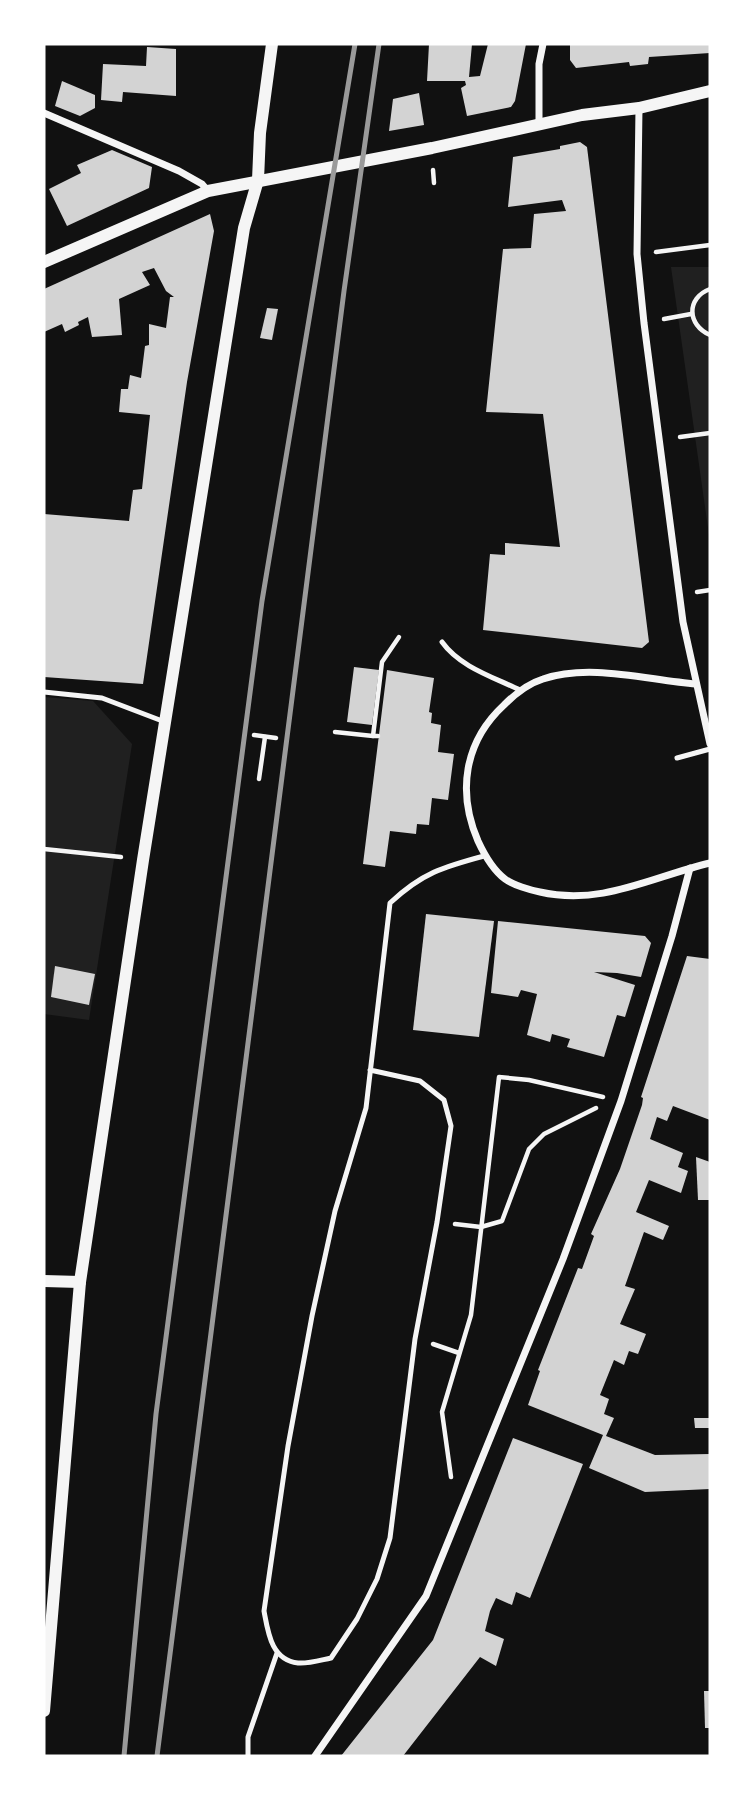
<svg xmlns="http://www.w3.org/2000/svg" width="754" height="1800" viewBox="0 0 754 1800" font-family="'Source Serif 4',serif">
<rect width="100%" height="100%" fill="#111"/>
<g fill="#202020">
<path d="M671 267H710V542Z"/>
<path d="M44 697 93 701 132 744 89 1020 44 1014Z"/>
</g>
<g fill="#d3d3d3">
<path d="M429 44H472L469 77 480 76 488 44H526L515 101 511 107 467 116 461 88 466 85 465 81H427Z"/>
<path d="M570 44H710V53L649 57 648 64 630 66 629 62 576 68 570 60Z"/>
<path d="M147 47 176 49V96L123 92 122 102 101 100 103 64 146 66Z"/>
<path d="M62 81 95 95V108L80 116 55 106Z"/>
<path d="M419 93 424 125 389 131 393 99Z"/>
<path d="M580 142 587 147 649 642 642 648 483 630 490 554 505 555V543L560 547 543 414 486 412 503 249 531 248 534 214 566 211 562 200 508 207 513 157 560 149V146Z"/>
<path d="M112 150 152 167 149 188 67 226 49 189 81 173 77 165Z"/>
<path d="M210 214 214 231 187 382 143 684 44 677V514L129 521 133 490 142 489 150 415 119 412 121 389H128L130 375 141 378 145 346 149 345V324L166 328 170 297H174L166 291 154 268 142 272 150 285 119 299 122 335 92 337 88 317 78 322 79 325 65 332 62 324 44 332V289Z"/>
<path d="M267 308 278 309 272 340 260 338Z"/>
<path d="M354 667 379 670 372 725 347 722Z"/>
<path d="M387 670 434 678 429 712 432 713 431 723 441 725 438 752 454 754 448 800 432 798 429 825 417 824 416 834 390 831 385 867 363 864Z"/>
<path d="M426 914 494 921 479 1037 413 1030Z"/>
<path d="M498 921 645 936 651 943 641 977 617 973 594 972 635 985 625 1017 617 1015 604 1057 567 1047 570 1039 552 1034 550 1042 527 1035 537 994 521 990 518 997 491 993Z"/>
<path d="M687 956 710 959V1120L673 1106 667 1121 657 1117 650 1139 683 1153 678 1167 688 1171 681 1193 649 1180 636 1212 669 1226 663 1240 644 1232 625 1286 635 1289 620 1324 646 1334 638 1354 629 1351 624 1365 614 1360 600 1395 609 1399 604 1414 614 1418 606 1436 655 1455 710 1454V1489L645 1492 589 1468 603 1435 528 1405 540 1371 538 1370 578 1268 582 1269 594 1236 591 1234 620 1169 642 1105 643 1098 641 1097Z"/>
<path d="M55 966 95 974 89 1005 51 997Z"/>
<path d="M696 1157 710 1162V1200H698Z"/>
<path d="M694 1418H710V1428H695Z"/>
<path d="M513 1438 583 1464 530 1598 516 1592 512 1605 496 1598 490 1611 485 1631 504 1639 496 1666 480 1657 403 1756H341L433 1640Z"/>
<path d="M704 1691H710V1728H705Z"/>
</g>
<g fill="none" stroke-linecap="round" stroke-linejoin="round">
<g stroke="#f5f5f5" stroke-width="4.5">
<path d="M433 170 434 183"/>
<path d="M656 252 710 245"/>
<path d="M710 289C686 298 687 325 710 335"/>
<path d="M664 319 691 314"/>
<path d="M680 437 710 433"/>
<path d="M697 592 710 590"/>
<path d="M335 732 373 736"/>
<path d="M254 735 276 738"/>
<path d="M378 736H373L382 662 399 637"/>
<path d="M259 779 265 737"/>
<path d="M44 849 121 857"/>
<path d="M455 1224 481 1227 502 1221 529 1149 544 1134 596 1108"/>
<path d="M433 1344 459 1353"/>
<path d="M451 1477 442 1412 471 1315 499 1077 529 1080 603 1097"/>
</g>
<g stroke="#f5f5f5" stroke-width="5">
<path d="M442 642C460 667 493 677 520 690"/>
<path d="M44 692 102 698 165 722"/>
<path d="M677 758 710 749"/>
<path d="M370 1070 420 1081 444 1100 451 1126 437 1222 415 1339 390 1538 377 1579 357 1619 331 1658C321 1660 308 1664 298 1663 271 1660 268 1632 264 1611L288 1446 312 1316 335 1211 366 1108 390 903C422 873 443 867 484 856"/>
<path d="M248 1756V1737L277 1653"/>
</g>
<g stroke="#f5f5f5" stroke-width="7">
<path d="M639 108 637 254 644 323 683 622 710 744"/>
<path d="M44 113 179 171 202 184 208 191"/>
<path d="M539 124V64L543 44"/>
<path d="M696 684C647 680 590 663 543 679 527 684 515 694 504 705 464 742 457 792 478 841 484 854 493 870 505 879 513 885 530 890 540 892 602 906 651 877 710 863"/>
<path d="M315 1756 426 1596 563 1259 621 1101 672 936 690 868"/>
</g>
<g stroke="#f5f5f5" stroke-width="12">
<path d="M44 262 208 191 432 148 582 115 639 108 710 91"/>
<path d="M44 1281 80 1282"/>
<path d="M44 1711 80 1282 143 860 244 228 258 180 260 133 272 44"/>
</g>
<g stroke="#9a9a9a" stroke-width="5">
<path d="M124 1756 156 1414 262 601 355 44"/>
<path d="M157 1756 344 291 379 44"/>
</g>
</g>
<rect width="754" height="1800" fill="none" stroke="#ffffff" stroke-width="91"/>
</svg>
